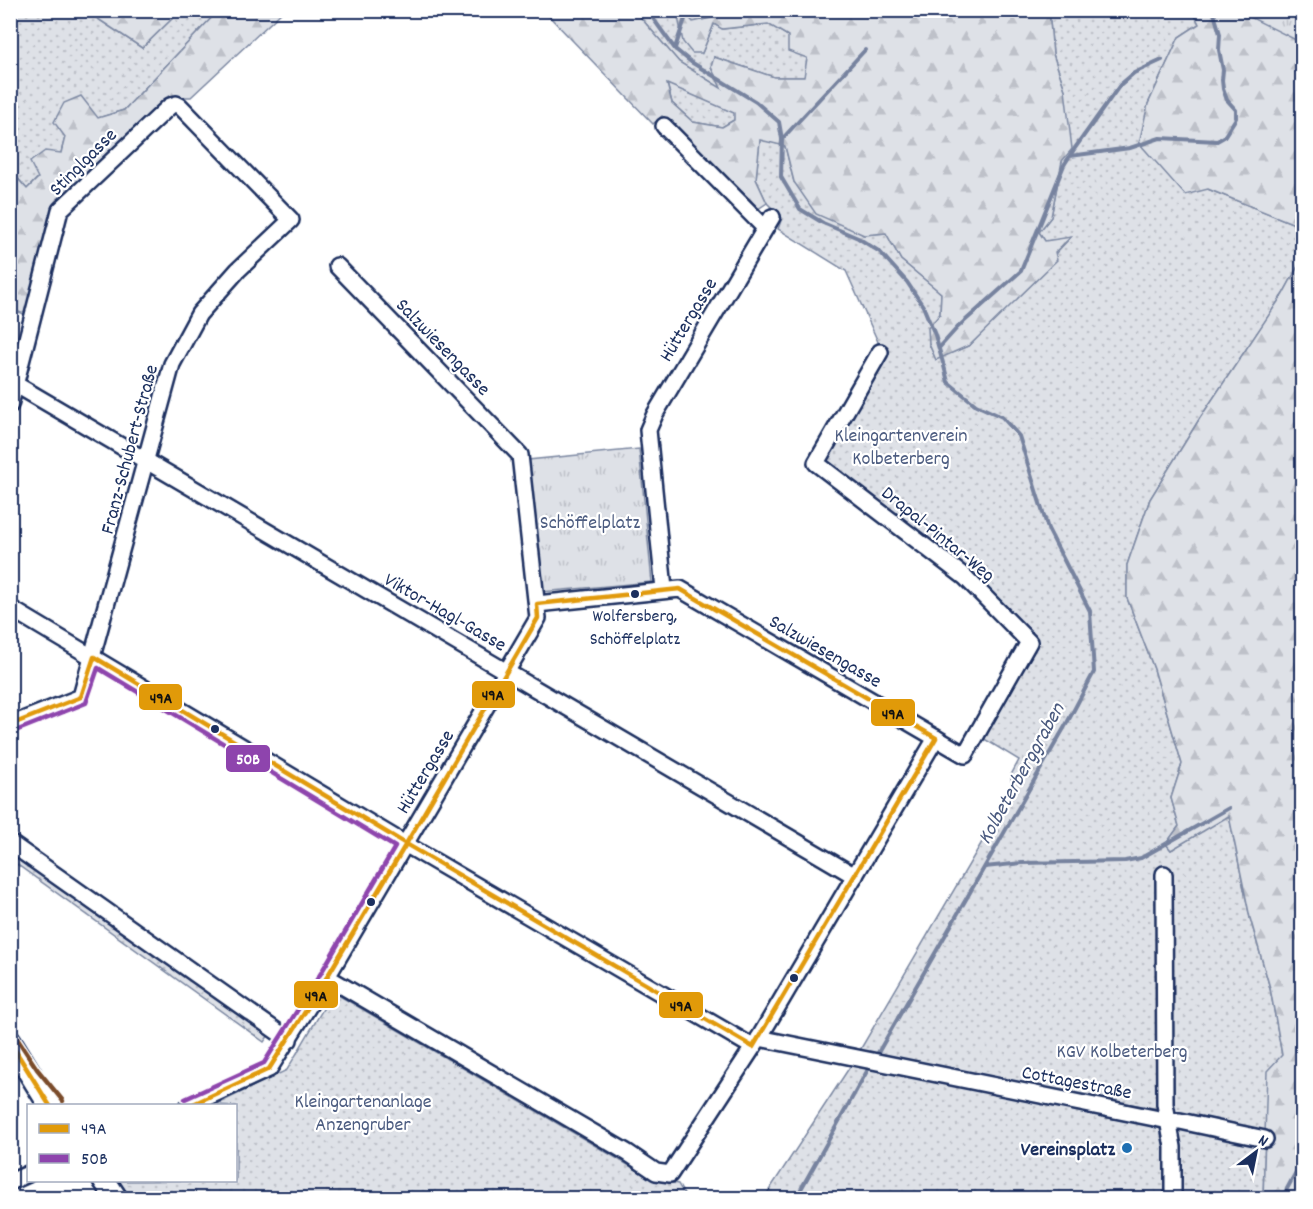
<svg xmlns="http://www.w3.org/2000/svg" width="1313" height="1209" viewBox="0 0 1313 1209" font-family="Dekko,sans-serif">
<defs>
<pattern id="grass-dots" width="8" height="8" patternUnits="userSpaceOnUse" patternTransform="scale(1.5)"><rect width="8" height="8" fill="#dee1e7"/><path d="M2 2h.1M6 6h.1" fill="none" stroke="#bec1c9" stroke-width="1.8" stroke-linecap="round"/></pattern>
<pattern id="forest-firs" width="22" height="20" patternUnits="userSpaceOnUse" patternTransform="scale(1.5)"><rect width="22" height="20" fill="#dee1e7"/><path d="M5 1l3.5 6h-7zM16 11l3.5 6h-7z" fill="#bec1c9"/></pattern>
<pattern id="park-tufts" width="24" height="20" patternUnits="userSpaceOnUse" patternTransform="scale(1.5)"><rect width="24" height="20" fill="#dee1e7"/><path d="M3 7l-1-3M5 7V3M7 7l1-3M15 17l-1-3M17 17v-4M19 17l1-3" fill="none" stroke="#bec1c9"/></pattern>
</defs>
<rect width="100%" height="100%" fill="#fff"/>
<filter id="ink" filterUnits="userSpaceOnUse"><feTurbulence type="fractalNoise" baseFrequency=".0167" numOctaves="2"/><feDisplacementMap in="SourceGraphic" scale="12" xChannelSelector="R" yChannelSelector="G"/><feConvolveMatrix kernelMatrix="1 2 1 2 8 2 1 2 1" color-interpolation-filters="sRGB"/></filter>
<g filter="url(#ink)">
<g fill="url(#grass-dots)" stroke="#7c88a2" stroke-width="1.5">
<path d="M10 11H86L142 48 180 11H218L124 110 98 118 65 137 61 153 27 189 11 170Z"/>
<path d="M635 11H719L711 18 693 22 702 53 714 24 723 29 769 24 788 36 807 58 805 77H774L714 57 722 89 679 62Z"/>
<path d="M1049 11H1193L1199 24 1179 37 1148 104 1207 189 1302 227V259L1283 294 1200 418 1150 499 1127 565V598L1154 669 1182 764 1171 798 1179 826 1166 844 1171 850 1229 815 1250 918 1270 988 1282 1055 1265 1139 1263 1198H764L853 1062 1012 791 1011 775 1019 760 981 737 1035 644 955 559 825 462 886 351 879 344 846 271 778 229 782 218 767 203 756 179 760 139 785 146 794 182 863 235 886 233 901 260 941 293 940 314 929 344 936 359 970 345 1070 238 1045 241 1039 232 1051 217 1062 161 1065 90 1053 54Z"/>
<path d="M667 83 735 113 734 120 722 127 693 122 672 103Z"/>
<path d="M11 851 269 1035 264 1042 11 860Z"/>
<path d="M333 992 652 1179 678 1184 686 1198H131L118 1181 236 1180V1106L215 1105 287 1070Z"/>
</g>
<g fill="url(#forest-firs)" stroke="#7c88a2" stroke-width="1.5" fill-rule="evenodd">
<path d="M719 10 757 11 762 13H768L769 10 1049 11 1053 54 1065 90 1072 149 1062 161 1051 217 1039 232 1045 241 1071 237 1055 252 1057 260 970 345 936 360 929 344 928 328 940 314 941 293 901 260 886 233 864 235 816 214 794 182 785 146 760 140 756 179 767 203 758 209 662 116 653 124 544 11H635L679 62 721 88 711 67 714 57 774 77H804L807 58 788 51V36L768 24 722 29 714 24 702 53H692L683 42 678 17 684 12 693 22 711 18ZM667 84 734 113V120L722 127 693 122 672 103Z"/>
<path d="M86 11H180L142 48Z"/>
<path d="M218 11H283L191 97H175L141 124 56 204 24 314 11 309 10 170 27 189 38 178 30 162 45 151 61 153 65 137 54 122 64 103 81 96 98 118 124 110Z"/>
<path d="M1193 11H1302V227L1208 189 1185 195 1139 143 1148 104 1179 37 1199 24Z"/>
<path d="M1302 259V1198H1263L1267 1071 1282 1055 1270 988 1250 918 1229 816 1171 850 1166 844 1179 826 1171 798 1182 764 1154 669 1127 598V565L1150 499 1200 418 1283 294Z"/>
</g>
<g fill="url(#park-tufts)" stroke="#7c88a2" stroke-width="1.5">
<path d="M1238 11H1302V43Z"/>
<path d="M639 449 652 582 541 592 528 460Z"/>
</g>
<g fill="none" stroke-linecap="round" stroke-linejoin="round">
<g stroke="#77839f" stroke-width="4">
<path d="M647 10 675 49 691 62 756 102 779 122 782 139 781 177 800 209 823 223 858 238 880 252 907 282 923 306 935 335 943 363"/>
<path d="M675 48 688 10"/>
<path d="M782 139 865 50"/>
<path d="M1070 156 1130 148 1160 138 1217 141 1224 137 1236 118V110L1227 100 1223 89 1222 80 1223 70 1219 50 1220 34 1213 10"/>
<path d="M939 348 958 327 1021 271 1064 165 1075 148 1120 85 1134 73 1162 60"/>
<path d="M985 867 1022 863 1125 861 1141 858 1229 808"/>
<path d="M875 1058 1067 723 1094 672 1090 611 1048 529 1019 436 1002 417 976 405 948 382 944 366"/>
<path d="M1081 1096 1157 1110"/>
<path d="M796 1198 871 1064"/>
<path d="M1282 1198 1302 1161"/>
</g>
<defs>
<g id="street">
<path d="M664 126 765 228"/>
<path d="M15 384 855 876"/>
<path d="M10 405 60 210 170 106 176 104 180 106 291 220 238 270 199 314 172 364 81 697 10 725"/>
<path d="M664 589 648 430 655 414 772 217"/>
<path d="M537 604 680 589 965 755 1029 642 965 577 816 463 880 352"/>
<path d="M10 608 405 844 753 1047"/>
<path d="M10 843 289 1040"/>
<path d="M1164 874 1165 1104 1173 1147V1198"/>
<path d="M327 977 628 1153 656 1172 670 1174 759 1038 936 738"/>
<path d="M759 1038 1169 1121H1180L1265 1139"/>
<path d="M188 1106 269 1069 327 977 538 618 520 455 337 266"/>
<path d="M10 1182 28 1174"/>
</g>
<g id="secondary">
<path d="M10 1041 50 1106"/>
<path d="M104 1180 116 1198"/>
</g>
</defs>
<use href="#street" stroke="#1b2f5e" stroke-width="20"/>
<use href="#secondary" stroke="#1b2f5e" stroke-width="26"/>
<use href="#street" stroke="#fff" stroke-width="15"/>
<use href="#secondary" stroke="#fff" stroke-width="21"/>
<defs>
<g id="bus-1">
<path d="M680 589 936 738 753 1047 406 844 538 618 537 604Z"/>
<path d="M10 725 81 697 94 657 406 844"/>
<path d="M10 1042 50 1106"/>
<path d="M189 1106 269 1069 327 977 406 844"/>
</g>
<path id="bus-2" d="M13 732 86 703 98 668 395 847 321 973 264 1063 185 1099"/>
<path id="bus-3" d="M16 1037 37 1069 63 1101"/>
</defs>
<use href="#bus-1" stroke="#fff" stroke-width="9"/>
<use href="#bus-2" stroke="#fff" stroke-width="9"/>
<use href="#bus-3" stroke="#fff" stroke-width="9"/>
<use href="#bus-1" stroke="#e19a09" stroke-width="4.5"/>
<use href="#bus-2" stroke="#8e44ad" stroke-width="4.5"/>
<use href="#bus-3" stroke="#7a4b2a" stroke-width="4.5"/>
</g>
</g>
<g fill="#1b2f5e" stroke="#fff" stroke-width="2">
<circle cx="635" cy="594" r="5"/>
<circle cx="215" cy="729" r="5"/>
<circle cx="371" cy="902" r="5"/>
<circle cx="794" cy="978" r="5"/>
</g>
<circle fill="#1f6fb2" stroke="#fff" stroke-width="2" cx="1127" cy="1148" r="6"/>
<g text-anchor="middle" stroke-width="4.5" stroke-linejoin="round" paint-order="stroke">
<g font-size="18" fill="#1b2f5e" stroke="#fff">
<text x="635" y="621">Wolfersberg,<tspan x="635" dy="23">Schöffelplatz</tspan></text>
</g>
<g font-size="20" fill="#1b2f5e" stroke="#fff">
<text transform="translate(82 161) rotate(-45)" y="7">Stinglgasse</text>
<text transform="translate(687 319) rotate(-59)" y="7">Hüttergasse</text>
<text transform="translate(444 346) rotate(46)" y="7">Salzwiesengasse</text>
<text transform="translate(128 449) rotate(-75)" y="7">Franz-Schubert-Straße</text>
<text transform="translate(939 533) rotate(39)" y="7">Drapal-Pintar-Weg</text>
<text transform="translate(446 611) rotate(30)" y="7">Viktor-Hagl-Gasse</text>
<text transform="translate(826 650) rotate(30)" y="7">Salzwiesengasse</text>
<text transform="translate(424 771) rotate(-59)" y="7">Hüttergasse</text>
<text transform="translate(1077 1081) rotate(11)" y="7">Cottagestraße</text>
</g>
<g font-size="20" fill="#4c5c80" stroke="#fff">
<text x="901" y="441">Kleingartenverein<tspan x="901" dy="23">Kolbeterberg</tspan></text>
<text x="590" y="528">Schöffelplatz</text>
<text x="1122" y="1057">KGV Kolbeterberg</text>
<text x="363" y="1107">Kleingartenanlage<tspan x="363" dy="23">Anzengruber</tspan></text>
</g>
<g font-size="20" font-weight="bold" fill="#1b2f5e" stroke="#fff" text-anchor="end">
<text x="1115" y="1155">Vereinsplatz</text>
</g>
<g font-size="21" font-style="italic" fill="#49597e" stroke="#fff">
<text transform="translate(1020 773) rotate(-61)" y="7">Kolbeterberggraben</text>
</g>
</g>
<g stroke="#fff" stroke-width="2">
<rect x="471" y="680" width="45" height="29" rx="6" fill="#e19a09"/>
<rect x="138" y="683" width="45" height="28" rx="6" fill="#e19a09"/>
<rect x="870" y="698" width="46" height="29" rx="6" fill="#e19a09"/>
<rect x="225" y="744" width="46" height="29" rx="6" fill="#8e44ad"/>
<rect x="293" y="980" width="46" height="29" rx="6" fill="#e19a09"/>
<rect x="658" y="991" width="46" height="28" rx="6" fill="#e19a09"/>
</g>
<g font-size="16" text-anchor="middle" font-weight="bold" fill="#fff">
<text x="248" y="764">50B</text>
</g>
<g font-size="16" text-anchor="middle" font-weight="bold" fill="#111">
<text x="493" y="700">49A</text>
<text x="161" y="703">49A</text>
<text x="893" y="719">49A</text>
<text x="316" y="1001">49A</text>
<text x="681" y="1011">49A</text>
</g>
<rect width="1313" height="1209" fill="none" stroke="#fff" stroke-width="36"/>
<rect x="18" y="18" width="1277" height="1173" fill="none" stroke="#1b2f5e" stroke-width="2" filter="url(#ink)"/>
<rect x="27" y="1104" width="210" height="78" fill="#ffffff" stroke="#a4acbf" stroke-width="1.5"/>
<rect x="39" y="1124" width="30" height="9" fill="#e19a09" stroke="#a4acbf" stroke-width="1.5"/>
<text x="81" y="1134" font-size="18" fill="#1b2f5e">49A</text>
<rect x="39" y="1154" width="30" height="9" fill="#8e44ad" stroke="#a4acbf" stroke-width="1.5"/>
<text x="81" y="1164" font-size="18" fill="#1b2f5e">50B</text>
<g transform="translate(1256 1152) rotate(32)" stroke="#ffffff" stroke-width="4.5" paint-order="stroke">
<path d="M0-4.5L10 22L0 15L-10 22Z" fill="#1b2f5e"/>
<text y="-9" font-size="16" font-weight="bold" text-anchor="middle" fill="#1b2f5e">N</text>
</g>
</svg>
